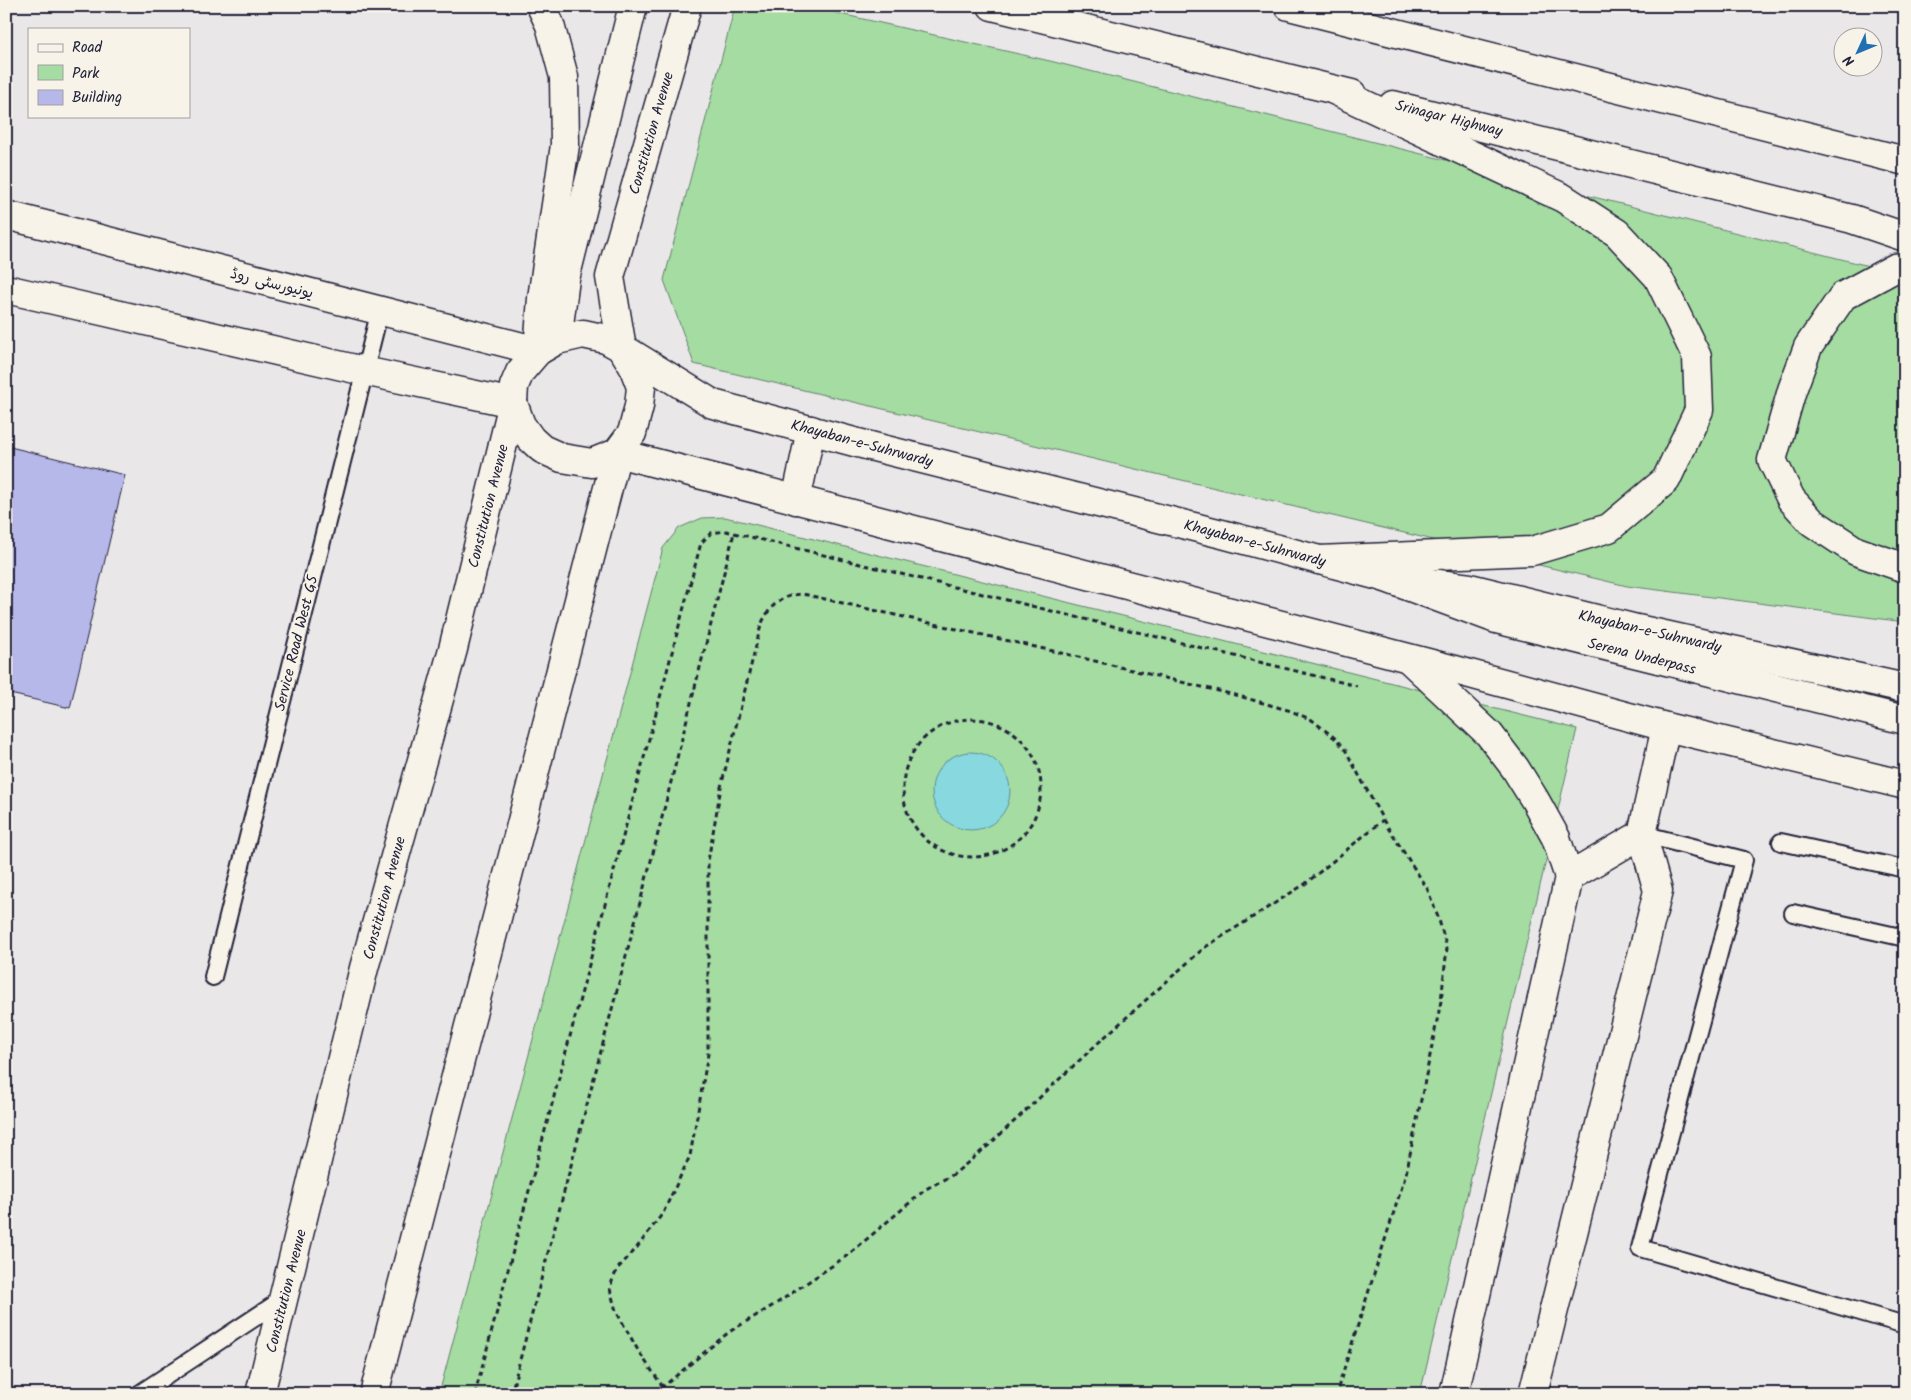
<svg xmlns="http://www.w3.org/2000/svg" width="1911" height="1400" viewBox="0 0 1911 1400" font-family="Kalam,'Playpen Sans Arabic',sans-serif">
<rect width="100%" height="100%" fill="#eae7e8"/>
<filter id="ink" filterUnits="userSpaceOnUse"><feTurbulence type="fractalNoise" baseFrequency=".02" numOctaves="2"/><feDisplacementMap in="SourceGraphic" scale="10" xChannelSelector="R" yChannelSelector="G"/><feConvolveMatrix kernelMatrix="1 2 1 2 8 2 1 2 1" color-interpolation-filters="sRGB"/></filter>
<g filter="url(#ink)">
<g fill="#a4dca1" stroke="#637f6e">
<path d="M735 6H805L1050 61 1905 275V622L1627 586 694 364 664 280Z"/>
<path d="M725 517 1577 729 1420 1394H439L663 548 679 528 702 518Z"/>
</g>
<circle fill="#87d8df" stroke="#5f8f9d" cx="971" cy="791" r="39"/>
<path fill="#b7b8ea" stroke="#22223b" d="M6 446 125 475 70 708 6 693Z"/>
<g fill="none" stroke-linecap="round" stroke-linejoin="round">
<defs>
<g id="lane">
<path d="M1642 834 1744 860 1640 1248 1905 1325"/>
<path d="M1781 842 1905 869"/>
<path d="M1793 913 1905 938"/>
<path d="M213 977 380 310"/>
<path d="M139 1394 283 1299"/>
</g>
<g id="street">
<path d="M557 340 565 279 633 6"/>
<path d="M622 348 610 277 687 6"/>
<path d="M1454 1394 1569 877 1642 834"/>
<path d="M1533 1394 1658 891 1642 834 1666 727"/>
</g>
<g id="secondary">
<path d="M6 215 538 351"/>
<path d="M6 289 364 371 513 403"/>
<path d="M622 348 713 404 858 443 1222 534 1383 577 1496 619 1905 720"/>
<path d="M617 453 1455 670 1666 727 1905 785"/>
<path d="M796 500 811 430"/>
<path d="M1410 660 1489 734 1515 768 1535 800 1556 838 1569 877"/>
</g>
<g id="primary">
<path d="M583 334 606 339 622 348 633 366 641 387 639 406 632 433 617 453 592 463 562 458 542 449 531 439 521 425 513 403 514 386 520 372 538 351 557 340Z"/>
<path d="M1383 577 1470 588 1637 629 1905 688"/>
<path d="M260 1394 364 968 453 649 513 403"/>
<path d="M374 1394 617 453"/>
</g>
<g id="highway">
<path d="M992 6 1352 94"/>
<path d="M1289 6 1905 161"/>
<path d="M1393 105 1852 219 1905 237"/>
<path d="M1905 267 1895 268 1843 296 1808 347 1792 390 1772 460 1791 499 1812 522 1856 551 1905 568"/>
<path d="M538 351 542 298 565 145 564 77 550 25 541 6"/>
<path d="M1319 560 1532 551 1609 528 1666 480 1699 410 1697 357 1658 277 1617 233 1563 198 1334 90"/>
</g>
</defs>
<use href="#lane" stroke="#22223b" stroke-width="20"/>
<use href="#street" stroke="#22223b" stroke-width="31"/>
<use href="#secondary" stroke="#22223b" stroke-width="31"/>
<use href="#primary" stroke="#22223b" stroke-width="31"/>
<use href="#highway" stroke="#22223b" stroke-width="31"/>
<g stroke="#22223b" stroke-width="3" stroke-dasharray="5 4" stroke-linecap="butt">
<circle cx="972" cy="788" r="69"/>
<path d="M663 1387 639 1352 616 1311 610 1289 613 1278 619 1267 635 1250 663 1213 690 1156 708 1054V861L721 787 761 625C770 605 781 595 803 594L1066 654 1239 696 1291 711 1312 720 1336 739 1346 751 1383 820 1427 888 1439 920 1447 948 1441 1001 1406 1174 1336 1394"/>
<path d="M475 1394 701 543 711 533 726 531 1357 686"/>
<path d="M511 1394 653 853 734 533"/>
<path d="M654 1394 729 1332 777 1303 848 1255 926 1189 954 1174 989 1145 1098 1043 1204 948 1305 884 1383 820"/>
</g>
<use href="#lane" stroke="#f7f3e8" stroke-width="16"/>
<use href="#street" stroke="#f7f3e8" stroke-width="28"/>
<use href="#secondary" stroke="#f7f3e8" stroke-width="28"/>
<use href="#primary" stroke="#f7f3e8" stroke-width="28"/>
<use href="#highway" stroke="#f7f3e8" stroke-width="28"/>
</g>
</g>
<g text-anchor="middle" stroke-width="4" stroke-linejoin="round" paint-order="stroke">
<g font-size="15" fill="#22223b" stroke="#f7f3e8">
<text transform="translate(1449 118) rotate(14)" y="5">Srinagar Highway</text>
<text transform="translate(651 133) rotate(-74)" y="5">Constitution Avenue</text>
<text transform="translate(272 283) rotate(14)" y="5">یونیورسٹی روڈ</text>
<text transform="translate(862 443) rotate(15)" y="5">Khayaban-e-Suhrwardy</text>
<text transform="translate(488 506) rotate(-76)" y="5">Constitution Avenue</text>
<text transform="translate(1255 543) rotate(15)" y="5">Khayaban-e-Suhrwardy</text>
<text transform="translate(1650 631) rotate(13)" y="5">Khayaban-e-Suhrwardy</text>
<text transform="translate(296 643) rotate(-76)" y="5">Service Road West G5</text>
<text transform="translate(1642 656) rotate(14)" y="5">Serena Underpass</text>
<text transform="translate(384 898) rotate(-75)" y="5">Constitution Avenue</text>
<text transform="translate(286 1291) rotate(-76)" y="5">Constitution Avenue</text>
</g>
</g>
<rect width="1911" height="1400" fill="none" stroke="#f7f3e8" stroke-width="25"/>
<rect x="12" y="12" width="1886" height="1375" fill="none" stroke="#22223b" stroke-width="2" filter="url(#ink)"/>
<rect x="28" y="28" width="162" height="90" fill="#f7f3e8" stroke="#a29fa3"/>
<rect x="38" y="44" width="25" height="8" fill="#f7f3e8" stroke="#a29fa3"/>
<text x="72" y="52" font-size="15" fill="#22223b">Road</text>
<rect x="38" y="65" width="25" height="15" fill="#a4dca1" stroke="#a29fa3"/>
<text x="72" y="78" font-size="15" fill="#22223b">Park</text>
<rect x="38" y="90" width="25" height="15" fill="#b7b8ea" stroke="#a29fa3"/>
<text x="72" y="102" font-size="15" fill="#22223b">Building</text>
<g transform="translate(1858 52) rotate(226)"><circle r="24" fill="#f7f3e8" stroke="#a29fa3"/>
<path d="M0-4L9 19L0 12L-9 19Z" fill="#1f6fb2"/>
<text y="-8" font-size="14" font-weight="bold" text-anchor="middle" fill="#22223b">N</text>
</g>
</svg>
